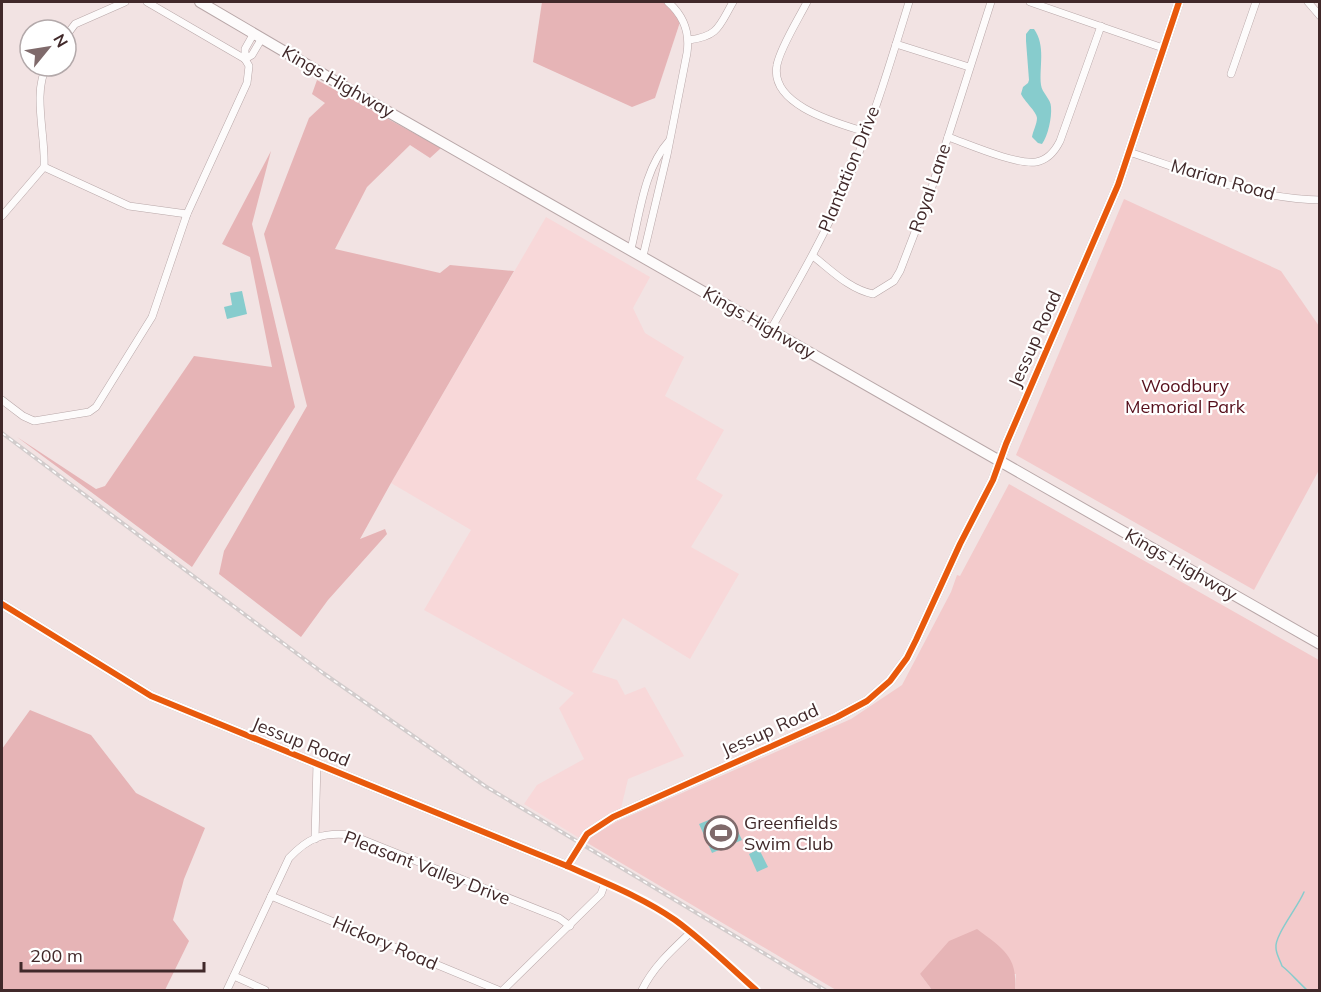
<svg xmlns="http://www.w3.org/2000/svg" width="1321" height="992" viewBox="0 0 1321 992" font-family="Mulish,sans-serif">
<rect width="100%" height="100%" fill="#f2e3e3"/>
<path fill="#f8d8d9" d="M546 217 650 277 633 308 645 333 684 357 665 396 724 430 696 479 723 495 691 547 739 574 690 659 623 618 592 672 617 680 625 695 645 687 684 756 628 779 618 821 584 841 524 804 537 785 584 759 559 708 574 693 424 610 471 530 391 483Z"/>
<g fill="#f3cacb">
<path d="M1124 199 1281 271 1319 326V470L1254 590 1016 455Z"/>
<path d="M1009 484 1319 660V990H1015L1016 974H920L932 990H836L584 841 618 821 851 719 902 685 951 592 957 575 960 576Z"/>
</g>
<g fill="#e6b4b6">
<path d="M542 2H668L682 16 655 98 632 107 533 62Z"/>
<path d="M317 80 441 148 430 158 410 145 367 187 335 249 440 273 450 265 514 271 391 483 360 539 385 529 387 534 328 600 301 637 219 574 224 551 307 406 264 234 309 118 325 103 312 94Z"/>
<path d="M271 151 252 224 295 407 192 567 17 437 96 489 105 486 194 356 272 367 250 257 222 244Z"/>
<path d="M30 710 91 735 136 793 205 828 184 879 173 920 189 941 165 990H2V749Z"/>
<path d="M977 929C1002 948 1018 956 1015 990H932L920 974 949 941Z"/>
</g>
<g fill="#87cccd">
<path d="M1030 29H1034C1046 46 1039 66 1041 85 1042 93 1051 99 1051 107 1052 117 1048 136 1042 144L1038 143 1032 137C1033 131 1037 124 1037 118 1037 112 1024 101 1021 94L1023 87 1028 83 1029 80 1026 41V34Z"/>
<path d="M242 291 247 314 227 319 224 307 232 305 230 293Z"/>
<path d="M716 817 721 826 733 821 742 840 712 853 699 824Z"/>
<path d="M759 849 768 867 757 872 749 854Z"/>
</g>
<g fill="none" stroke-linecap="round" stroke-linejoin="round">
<path stroke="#87cccd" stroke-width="1.5" d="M1304 892C1298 907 1274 936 1276 948 1276 954 1280 960 1282 966 1291 973 1298 982 1307 990"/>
<defs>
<g id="minor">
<path d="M807 2C799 18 780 48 777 65 769 105 837 123 866 132"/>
<path d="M1030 2 1163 48"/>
<path d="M1308 2 1320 16"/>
<path d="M254 33 245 49V59L252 55 262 38"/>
<path d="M66 36 75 24 125 2"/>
<path d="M689 40C719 36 719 26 733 2"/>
<path d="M896 44 969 67"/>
<path d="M1231 74 1256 2"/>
<path d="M948 137C968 144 1016 165 1036 162 1048 160 1055 151 1060 141L1101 26"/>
<path d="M1129 152C1191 172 1253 199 1320 200"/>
<path d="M44 167 129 206 187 214"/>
<path d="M2 216 44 167C46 137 32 92 47 66"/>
<path d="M631 249C640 213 644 169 669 141"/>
<path d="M643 256 667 155 687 53C690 33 684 16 668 2"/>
<path d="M813 256C831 270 849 289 873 294L894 281 900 271 930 193 991 2"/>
<path d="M771 329C797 283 824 237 845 187 871 127 890 64 909 2"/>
<path d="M2 400 23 416 34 421 89 412 96 407 152 317 187 214 247 83 249 66 245 59 147 2"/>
<path d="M315 839 317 763"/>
<path d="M567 866C603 882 642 897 675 920 704 941 729 966 756 990"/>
<path d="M271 896 498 990"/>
<path d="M234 976 265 990"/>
<path d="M227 990 289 858C308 838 322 832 351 835L559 918 570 926"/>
<path d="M503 990 601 894 605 883"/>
<path d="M642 990C653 967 672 950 691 932"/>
</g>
<path id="tertiary" d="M2 604 151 696 567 866 587 834 613 817 837 717 867 701 890 681 907 658 916 640 960 544 993 480 1006 444 1118 185 1179 2"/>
<path id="primary" d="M200 2 350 90 1320 644"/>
</defs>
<use href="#minor" stroke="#b8a7a8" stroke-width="8"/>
<use href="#tertiary" stroke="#b8a7a8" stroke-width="10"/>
<use href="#primary" stroke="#b8a7a8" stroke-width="12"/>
<use href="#minor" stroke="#fdfbfb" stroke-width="7"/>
<use href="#tertiary" stroke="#fdfbfb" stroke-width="8"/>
<use href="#primary" stroke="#fdfbfb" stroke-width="10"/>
<defs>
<path id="rail" d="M2 433 323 673 485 786 825 990"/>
</defs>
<use href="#rail" stroke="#d2cccc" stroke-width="4"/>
<use href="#rail" stroke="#fff" stroke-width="1.5" stroke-dasharray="4.5" stroke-linecap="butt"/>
<defs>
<g id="cycleway">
<path d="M2 604 151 696 567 866C603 882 642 897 675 920 704 941 729 966 756 990"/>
<path d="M567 866 587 834 613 817 837 717 867 701 890 681 907 658 916 640 960 544 993 480 1006 444 1118 185 1179 2"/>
</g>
</defs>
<use href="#cycleway" stroke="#fff" stroke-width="10"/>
<use href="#cycleway" stroke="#e8590c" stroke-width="6"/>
</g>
<defs>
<symbol id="stadium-ring" viewBox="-11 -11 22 22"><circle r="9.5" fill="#fff" stroke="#7f6a6b" stroke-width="1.5"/><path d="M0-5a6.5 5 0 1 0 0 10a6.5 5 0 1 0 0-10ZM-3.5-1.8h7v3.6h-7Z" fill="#7f6a6b"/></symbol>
</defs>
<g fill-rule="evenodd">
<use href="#stadium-ring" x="702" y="814" width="38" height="38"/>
</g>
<g text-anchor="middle" stroke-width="4.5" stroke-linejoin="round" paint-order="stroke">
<g font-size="18" fill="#41292a" stroke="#fff">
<text transform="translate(338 82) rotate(30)" y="6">Kings Highway</text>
<text transform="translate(849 169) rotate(-68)" y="6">Plantation Drive</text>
<text transform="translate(1223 180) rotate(16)" y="6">Marian Road</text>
<text transform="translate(930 188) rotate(-71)" y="6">Royal Lane</text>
<text transform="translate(759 323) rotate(30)" y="6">Kings Highway</text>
<text transform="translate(1035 339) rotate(-66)" y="6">Jessup Road</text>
<text transform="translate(1181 565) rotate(30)" y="6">Kings Highway</text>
<text transform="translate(770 730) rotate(-24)" y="6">Jessup Road</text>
<text transform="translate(301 742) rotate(22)" y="6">Jessup Road</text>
<text transform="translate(427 868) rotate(21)" y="6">Pleasant Valley Drive</text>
<text transform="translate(385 943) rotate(23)" y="6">Hickory Road</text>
</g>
<g font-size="18" fill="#560f1b" stroke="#fff">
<text x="1185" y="392">Woodbury<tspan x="1185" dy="21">Memorial Park</tspan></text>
</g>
<g font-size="18" fill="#41292a" stroke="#fff" text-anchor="start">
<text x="744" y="829">Greenfields<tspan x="744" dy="21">Swim Club</tspan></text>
</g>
</g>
<rect width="1321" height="992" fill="none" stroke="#41292a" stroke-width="6"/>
<g transform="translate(48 48) rotate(60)"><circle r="28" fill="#ffffff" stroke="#b3a9aa" stroke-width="1.5"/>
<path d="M0-4.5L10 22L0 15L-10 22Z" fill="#7f6a6b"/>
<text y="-9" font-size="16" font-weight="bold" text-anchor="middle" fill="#41292a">N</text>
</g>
<path d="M21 962v9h183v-9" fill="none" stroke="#41292a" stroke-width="3"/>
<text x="30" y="962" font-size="18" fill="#41292a" stroke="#ffffff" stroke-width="4.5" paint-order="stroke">200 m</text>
</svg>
